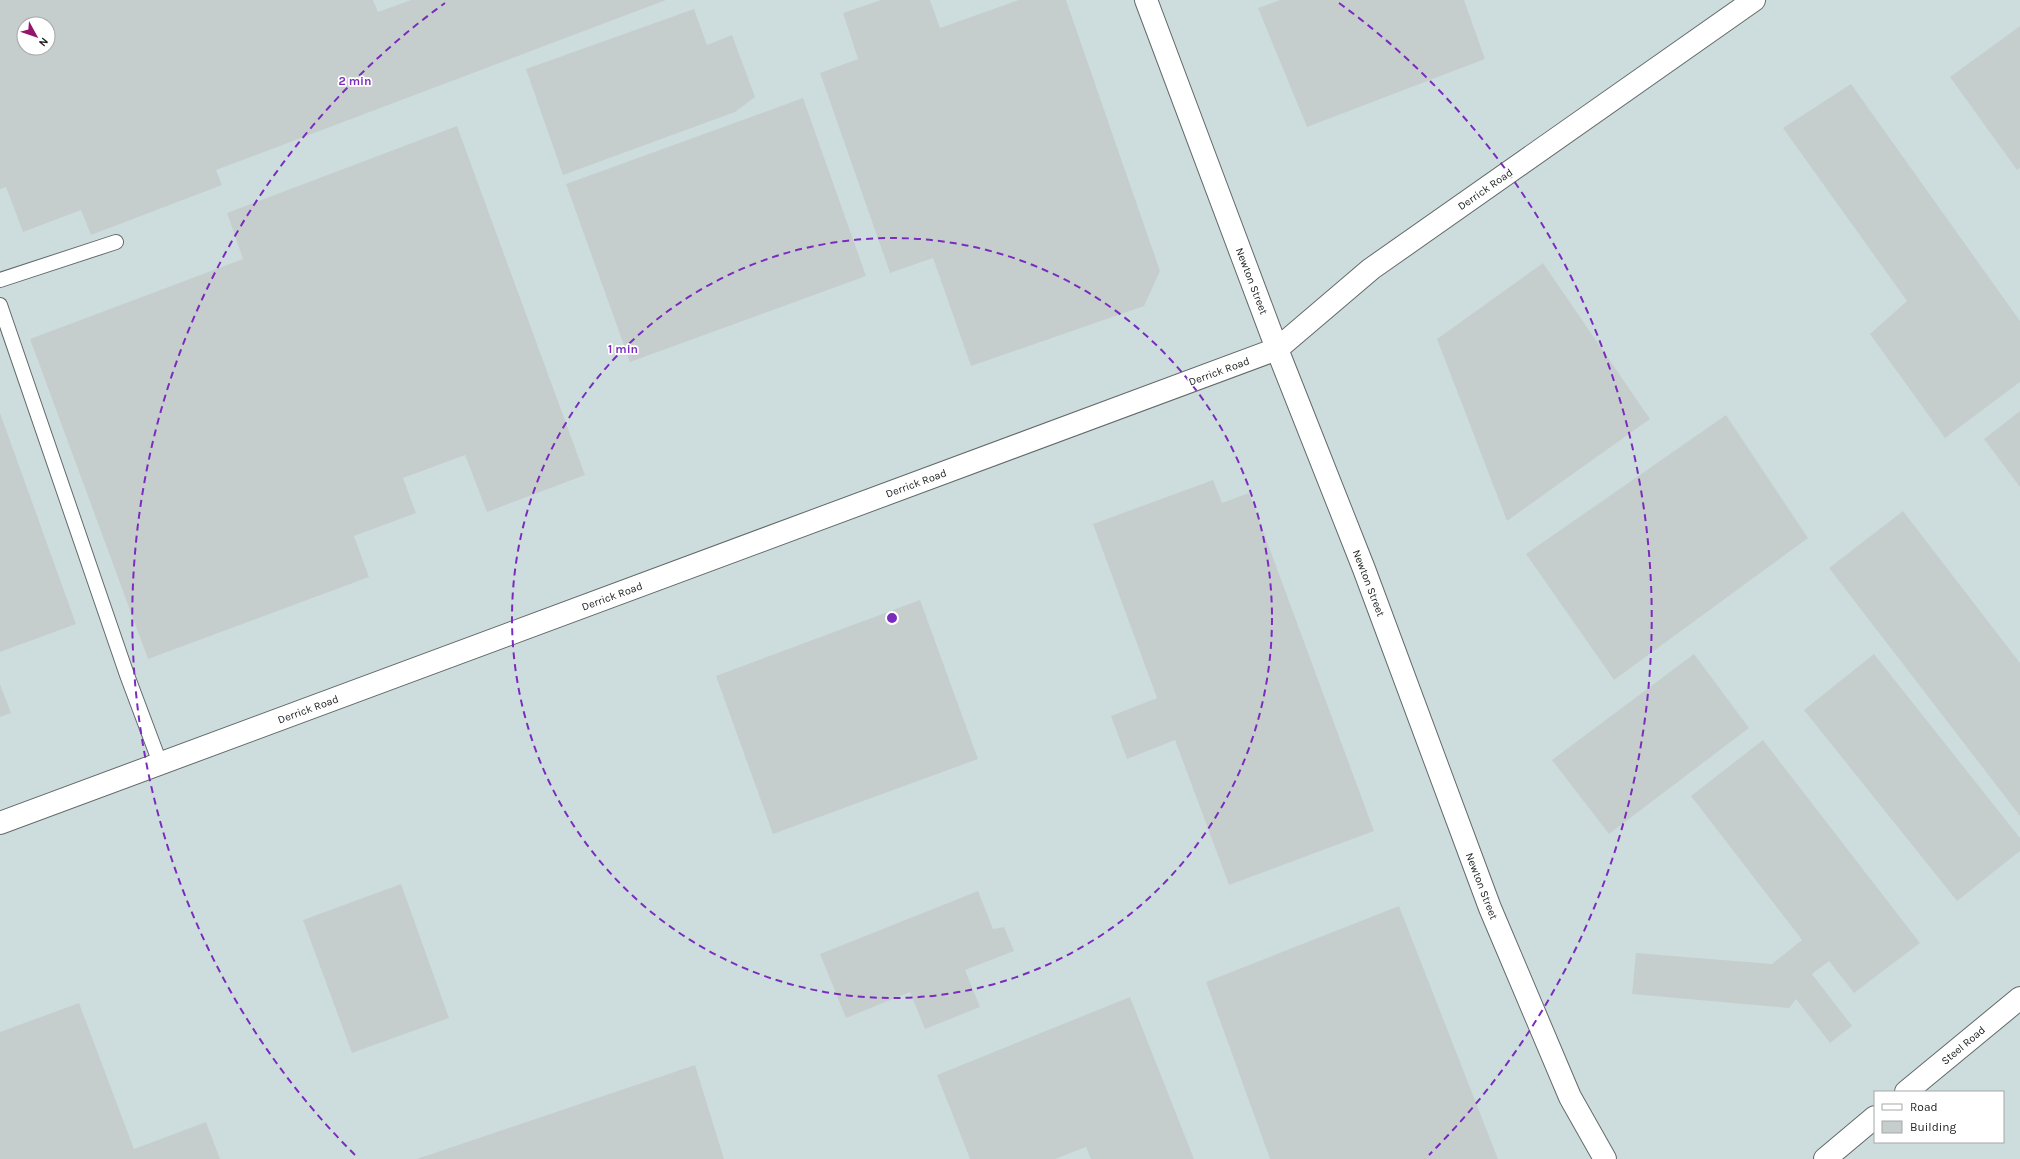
<svg xmlns="http://www.w3.org/2000/svg" width="2020" height="1159" viewBox="0 0 2020 1159" font-family="Karla,sans-serif">
<rect width="100%" height="100%" fill="#e2eaea"/>
<path fill="#cddddd" fill-rule="evenodd" d="M0 0H2020V1159H0ZM24 24H48V48H24ZM1875 1092H2003V1142H1875Z"/>
<g fill="#c6cecd" fill-rule="evenodd">
<path d="M0 0H373L378 12 411 0H666L216 170 222 185 91 235 81 210 23 232 6 187 0 189ZM24 24H48V48H24Z"/>
<path d="M881 0H930L940 28 1019 0H1066L1160 271 1144 306 971 366 933 258 890 273 820 73 858 59 843 13Z"/>
<path d="M1280 0H1464L1485 59 1307 127 1258 8Z"/>
<path d="M694 9 707 45 732 35 755 97 735 112 563 175 526 69Z"/>
<path d="M2020 26V168L2017 170 1950 77Z"/>
<path d="M1851 84 2020 321V382L1945 438 1870 334 1907 301 1783 128Z"/>
<path d="M803 98 866 276 630 362 566 184Z"/>
<path d="M457 126 585 475 487 512 465 455 403 478 416 513 354 536 369 577 148 659 30 339 243 259 227 213Z"/>
<path d="M1543 263 1650 419 1507 521 1437 339Z"/>
<path d="M2020 411V487L1984 439Z"/>
<path d="M0 413 76 624 0 652Z"/>
<path d="M1726 415 1808 538 1614 680 1526 554Z"/>
<path d="M1213 480 1222 503 1249 493 1374 831 1229 885 1175 740 1127 759 1111 716 1157 698 1093 524Z"/>
<path d="M1903 511 2020 663V816L1829 568Z"/>
<path d="M920 600 978 759 773 834 716 676Z"/>
<path d="M1694 654 1749 728 1609 834 1552 760Z"/>
<path d="M1874 654 2020 838V851L1957 901 1804 710Z"/>
<path d="M0 684 11 713 0 717Z"/>
<path d="M1763 740 1920 943 1854 993 1829 961 1812 974 1852 1026 1830 1043 1796 999 1789 1008 1632 994 1636 953 1772 964 1802 940 1691 796Z"/>
<path d="M401 884 449 1018 352 1053 303 920Z"/>
<path d="M978 891 993 929 1004 927 1014 951 965 970 980 1007 925 1029 910 992 846 1018 820 954Z"/>
<path d="M1399 906 1498 1159H1270L1206 982Z"/>
<path d="M1130 997 1194 1159H1091L1086 1147 1055 1159H970L937 1075Z"/>
<path d="M79 1003 134 1149 206 1122 220 1159H0V1032Z"/>
<path d="M695 1065 724 1159H417Z"/>
</g>
<g fill="none" stroke-linecap="round" stroke-linejoin="round">
<defs>
<g id="service">
<path d="M0 280 116 242"/>
<path d="M0 305 127 675 160 763"/>
</g>
<g id="minor">
<path d="M1146 0 1277 349 1364 569 1490 908 1570 1097 1605 1159"/>
<path d="M1906 1092 2020 998"/>
<path d="M1825 1159 1875 1117"/>
</g>
<path id="tertiary" d="M0 823 1277 349 1371 269 1754 0"/>
</defs>
<use href="#service" stroke="#636a6a" stroke-width="16"/>
<use href="#minor" stroke="#636a6a" stroke-width="24"/>
<use href="#tertiary" stroke="#636a6a" stroke-width="24"/>
<use href="#service" stroke="#fff" stroke-width="14"/>
<use href="#minor" stroke="#fff" stroke-width="22"/>
<use href="#tertiary" stroke="#fff" stroke-width="22"/>
</g>
<g fill="none" stroke="#7b2cbf" stroke-width="2" stroke-dasharray="7 5">
<circle cx="892" cy="618" r="380"/>
<path d="M355 1155A760 760 0 0 1 445 3M1339 3A760 760 0 0 1 1429 1155"/>
</g>
<g text-anchor="middle" stroke-width="3.5" stroke-linejoin="round" paint-order="stroke">
<g font-size="11" fill="#212424" stroke="#fff">
<text transform="translate(1485 189) rotate(-35)" y="4">Derrick Road</text>
<text transform="translate(1252 281) rotate(69)" y="4">Newton Street</text>
<text transform="translate(1219 371) rotate(-20)" y="4">Derrick Road</text>
<text transform="translate(916 483) rotate(-20)" y="4">Derrick Road</text>
<text transform="translate(1369 583) rotate(69)" y="4">Newton Street</text>
<text transform="translate(612 596) rotate(-20)" y="4">Derrick Road</text>
<text transform="translate(308 709) rotate(-20)" y="4">Derrick Road</text>
<text transform="translate(1482 886) rotate(69)" y="4">Newton Street</text>
<text transform="translate(1963 1045) rotate(-40)" y="4">Steel Road</text>
</g>
</g>
<circle cx="892" cy="618" r="6" fill="#7b2cbf" stroke="#fff" stroke-width="2"/>
<g font-size="12" text-anchor="middle" font-weight="bold" fill="#7b2cbf" stroke="#fff" stroke-width="3.5" stroke-linejoin="round" paint-order="stroke">
<text x="355" y="85">2 min</text>
<text x="623" y="353">1 min</text>
</g>
<rect x="1874" y="1091" width="130" height="52" fill="#ffffff" stroke="#a6a7a7"/>
<rect x="1882" y="1104" width="20" height="6" fill="#ffffff" stroke="#a6a7a7"/>
<text x="1910" y="1111" font-size="12" fill="#212424">Road</text>
<rect x="1882" y="1121" width="20" height="12" fill="#c6cecd" stroke="#a6a7a7"/>
<text x="1910" y="1131" font-size="12" fill="#212424">Building</text>
<g transform="translate(36 36) rotate(130)"><circle r="19" fill="#ffffff" stroke="#a6a7a7"/>
<path d="M0-3L7 15L0 10L-7 15Z" fill="#96156c"/>
<text y="-6" font-size="11" font-weight="bold" text-anchor="middle" fill="#212424">N</text>
</g>
</svg>
